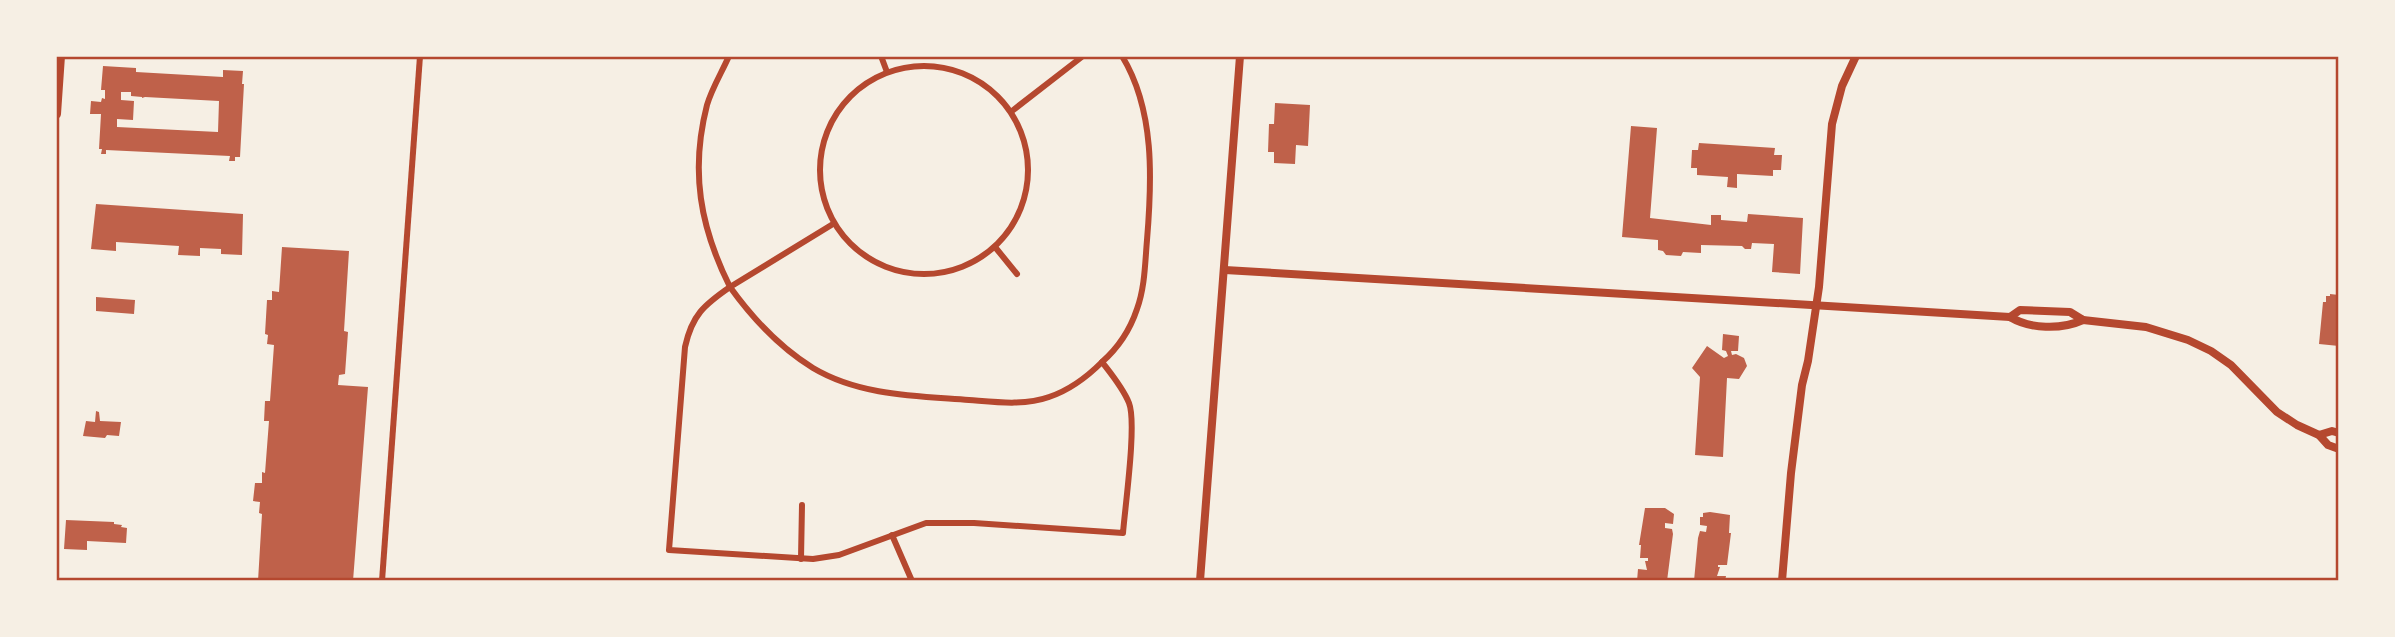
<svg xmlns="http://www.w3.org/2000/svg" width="2395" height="637" viewBox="0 0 2395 637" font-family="'Fira Sans',sans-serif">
<rect width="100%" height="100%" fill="#f6efe4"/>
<g fill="#bf614a" fill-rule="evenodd">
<path d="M103 66 136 68V72L223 77V70L243 71 242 84H244L240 157H235V161H229L230 156 106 150V154H101L102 149H99L101 114H90L91 101 101 102 102 98 105 99V90H101ZM121 92H131V96L142 97V98L145 97 219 101 218 132 117 127V119L133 120 134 101 121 100Z"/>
<path d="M1275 103 1310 105 1308 146 1296 145 1295 164 1274 163V152H1268L1269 124H1274Z"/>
<path d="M1631 126 1657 128 1650 218 1711 225V215H1721V220L1747 222 1748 214 1803 218 1800 274 1772 272 1774 244 1752 243 1751 249H1745L1742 246 1701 245V253L1683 252 1681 256 1666 255 1663 251 1658 250V240L1622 237Z"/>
<path d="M1699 143 1775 148 1774 155H1782L1781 170H1773V176L1737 174V188L1727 187 1728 177 1697 175V168H1691L1692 150H1698Z"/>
<path d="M96 204 243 214 242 255 221 254V249L200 248V256L178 255 179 246 116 242V251L91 249Z"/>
<path d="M282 247 349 251 344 331 348 332 345 374 339 375 338 385 368 387 353 581H258L262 514 259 513 260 502 253 501 255 483H262V472L265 473 269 421H264L265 401H270L274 345 267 344 268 335 265 334 267 300H272V291L279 292Z"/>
<path d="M2330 294 2339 295V346L2319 344 2323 302H2326V296H2330Z"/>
<path d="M96 297 135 300 134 314 96 311Z"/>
<path d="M1723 334 1739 336 1738 351H1731L1732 355 1736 354 1744 358 1747 366 1739 379 1727 378 1723 457 1695 455 1700 377 1692 368 1707 346 1724 358 1728 356 1726 351 1722 350Z"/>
<path d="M96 411 99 412 100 421 121 422 119 436 107 435 105 438 83 436 86 421 95 422Z"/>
<path d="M1645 508H1665L1674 514 1673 524 1665 523V528L1672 529 1673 534 1667 581H1637L1638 569 1647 570 1645 561H1648V558H1640L1641 545H1639Z"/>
<path d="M1710 512 1730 515 1729 533H1731L1727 565H1718V567H1720L1717 576H1726L1725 581H1694L1698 538 1700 531 1706 532 1707 526 1700 525V517H1703V513Z"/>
<path d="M66 520 114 522V524L122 525 121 527 127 528 126 543 87 541V550L64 549Z"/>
</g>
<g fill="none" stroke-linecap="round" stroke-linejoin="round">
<g stroke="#b5482f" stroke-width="6">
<path d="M729 56C722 72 712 88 707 105 690 171 700 227 730 287 704 305 692 315 685 347L669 550 813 559 839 555 926 523H974L1123 533C1125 507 1137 423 1129 403 1123 388 1112 375 1102 362 1118 348 1130 330 1137 309 1145 287 1145 263 1147 240 1152 180 1155 110 1122 56"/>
<path d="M881 56 887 72"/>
<circle cx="924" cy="170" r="104"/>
<path d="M1012 111 1083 56"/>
<path d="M833 224 730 287C753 319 779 347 813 368 860 396 917 396 969 400 995 402 1024 406 1049 397 1070 390 1086 378 1102 362"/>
<path d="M995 247 1017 274"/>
<path d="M892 535 912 581"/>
<path d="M801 559 802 505"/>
<path d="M382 581 420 56"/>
</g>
<g stroke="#b5482f" stroke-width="8">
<path d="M1225 270 2010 317C2030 329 2061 330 2083 320"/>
<path d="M2010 317 2020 310 2070 312 2083 320 2146 327 2188 340 2211 351 2231 365 2277 412 2297 425 2319 435 2328 445 2339 449"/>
<path d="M2319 435 2332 431 2339 433"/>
<path d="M1200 581 1240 56"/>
<path d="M1782 581 1791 473 1802 385 1808 361 1819 287 1832 124 1842 86 1856 56"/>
</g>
<path stroke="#b5482f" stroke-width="10" d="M56 114 60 56"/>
</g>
<rect width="2395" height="637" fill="none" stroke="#f6efe4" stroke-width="116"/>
<rect x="58" y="58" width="2279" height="521" fill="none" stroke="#b5482f" stroke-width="2.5"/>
</svg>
